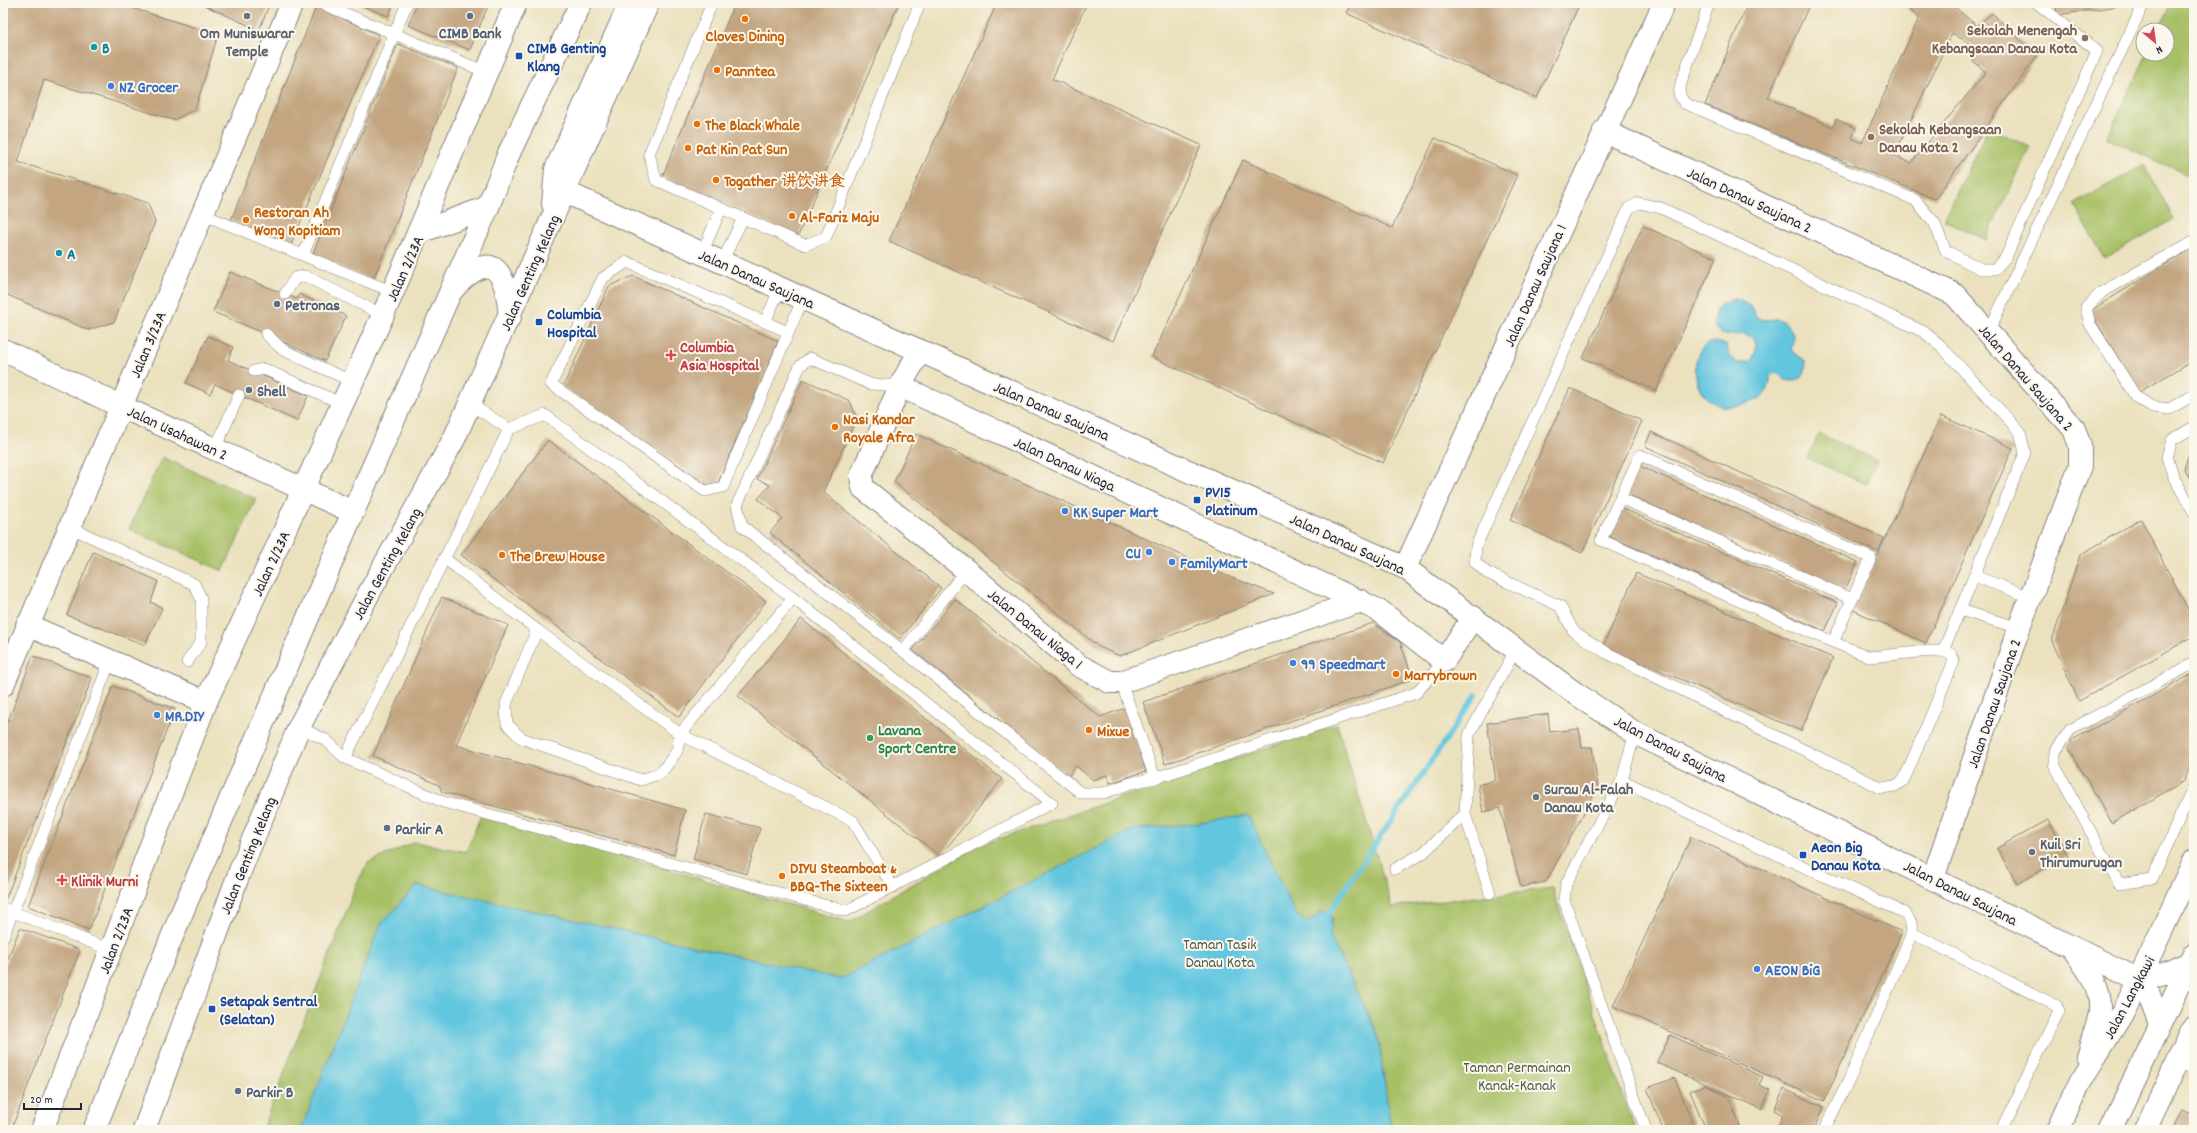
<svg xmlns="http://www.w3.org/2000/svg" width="2197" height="1133" viewBox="0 0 2197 1133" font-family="Dekko,'LXGW WenKai TC',sans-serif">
<rect width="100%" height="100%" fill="#fbf7ec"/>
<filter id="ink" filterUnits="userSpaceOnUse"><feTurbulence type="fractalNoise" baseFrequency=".025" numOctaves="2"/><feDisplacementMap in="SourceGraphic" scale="8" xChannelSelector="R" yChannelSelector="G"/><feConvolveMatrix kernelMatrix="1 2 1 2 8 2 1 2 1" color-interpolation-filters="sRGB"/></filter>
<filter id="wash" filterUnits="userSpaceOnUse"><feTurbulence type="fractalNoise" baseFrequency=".012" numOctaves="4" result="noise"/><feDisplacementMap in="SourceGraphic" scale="16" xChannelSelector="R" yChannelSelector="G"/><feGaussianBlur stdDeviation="0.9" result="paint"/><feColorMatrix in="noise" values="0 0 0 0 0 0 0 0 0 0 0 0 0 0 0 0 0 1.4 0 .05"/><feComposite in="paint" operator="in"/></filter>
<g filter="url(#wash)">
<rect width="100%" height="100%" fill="#ebe1be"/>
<g fill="#a7c066" stroke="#647150">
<path d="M2171 3H2194V178L2107 138 2147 54H2167V30H2158Z"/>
<path d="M1988 127 2030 147 1986 240 1944 220Z"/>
<path d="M2144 165 2174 219 2104 258 2074 204Z"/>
<path d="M1819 434 1877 460 1866 484 1807 458Z"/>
<path d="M162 457 256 499 223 571 129 529Z"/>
<path d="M1337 724 1392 907 1552 888 1635 1130H262L357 883 368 863 415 842 466 852 481 815 849 922 975 847Z"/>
</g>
<g fill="#62c6df" stroke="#42748d">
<path d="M1734 299C1739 300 1747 303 1751 307 1753 310 1754 314 1756 316 1770 328 1780 305 1794 337L1791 350 1805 361C1808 372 1800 385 1787 380 1783 378 1781 374 1777 373L1770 375C1771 389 1765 397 1751 402 1680 430 1683 320 1727 346L1729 356 1737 363 1749 362C1758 354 1760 339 1747 335 1739 332 1727 338 1720 333 1710 326 1713 310 1722 304 1726 302 1730 301 1734 299Z"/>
<path d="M1248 815 1296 915 1308 923 1322 911 1333 917 1330 937 1378 1034 1391 1130H301L380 925 417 885 841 979 1132 830 1200 823Z"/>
</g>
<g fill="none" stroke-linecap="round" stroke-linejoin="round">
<path stroke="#62c6df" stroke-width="5.5" d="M1328 914 1476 695"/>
</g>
<g id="blocks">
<g fill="#c3a681" fill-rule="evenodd">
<path d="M3 3H116L218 35 195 109 174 120 44 80 18 162 148 203 155 222 114 322 88 330 3 293Z"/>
<path d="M199 3H270L259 30Z"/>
<path d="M355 3H394L388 16Z"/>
<path d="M417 3H489L470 50 408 25Z"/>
<path d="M735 3H899L798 236 662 177Z"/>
<path d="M997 3H1087L1052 79 1201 145 1113 341 889 241Z"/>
<path d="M1351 3H1580L1537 98 1346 13Z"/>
<path d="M1748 3H1810L1768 98 1833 127 1836 119 1856 128 1852 138 1862 143 1919 18 1901 3H1952L1951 4 1977 26 1992 13 2037 56 1935 199 1705 105ZM1952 33 1980 50 1972 60 1986 72 1911 163 1894 156Z"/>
<path d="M2056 3H2126V5L2057 15Z"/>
<path d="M316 7 379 35 291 245 231 220Z"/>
<path d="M398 44 458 68 373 280 312 256Z"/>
<path d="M1435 138 1517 175 1383 463 1152 357 1243 160 1392 228Z"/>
<path d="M1643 226 1716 258 1656 391 1583 358Z"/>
<path d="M2194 247V360L2139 392 2090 311Z"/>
<path d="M230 272 297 299 299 294 346 316 325 361 266 334 213 312Z"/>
<path d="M633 276 778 341 718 483 707 485 563 387 609 286Z"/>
<path d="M208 336 233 347 228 360 308 396 297 421 215 384 210 394 186 383Z"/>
<path d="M803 379 850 401 857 418 823 492 941 588 900 639 770 533 782 518 758 499 770 485 757 479Z"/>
<path d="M1570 388 1642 421 1582 553 1510 520Z"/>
<path d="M1941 416 2013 448 1926 643 1853 610Z"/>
<path d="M1651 432 1884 538 1878 552 1645 446Z"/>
<path d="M916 434 1225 575 1274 594 1120 656 1099 647 894 482Z"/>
<path d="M548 440 766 601 679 717 461 555Z"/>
<path d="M2194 453V485L2184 469 2188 457Z"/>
<path d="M1637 465 1858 562 1845 590 1624 493Z"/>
<path d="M1617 506 1838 603 1825 631 1604 534Z"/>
<path d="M2141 519 2194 621V636L2079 701 2052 641 2080 555Z"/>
<path d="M93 552 158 581 151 602 162 608 145 645 67 615Z"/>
<path d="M1636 573 1833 658 1801 731 1603 646Z"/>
<path d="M442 597 508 625 456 745 685 810 674 855 442 792 439 785 373 756Z"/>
<path d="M955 599 1100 717 1125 708 1146 771 1110 783 1107 775 1093 780 1076 766 1068 776 913 650Z"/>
<path d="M801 619 1002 779 940 856 738 696Z"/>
<path d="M1373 623 1400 642 1413 679 1165 764 1143 702Z"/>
<path d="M33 656 92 678 6 898 3 897V734Z"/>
<path d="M2194 673V757L2184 781 2112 823 2069 749 2072 740Z"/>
<path d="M113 686 175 709 89 930 28 906Z"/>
<path d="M1548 714 1550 732 1579 729 1582 748 1592 747 1598 787 1546 882 1521 887 1500 808 1483 812 1478 785 1496 780 1487 723Z"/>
<path d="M706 814 760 828 747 874 693 859Z"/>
<path d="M2048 820 2068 856 2017 884 1997 848Z"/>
<path d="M1691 837 1902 932 1824 1101 1613 1006Z"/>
<path d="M20 928 80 950 11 1130H3V971Z"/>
<path d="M1670 1035 1763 1077 1759 1085 1770 1090 1762 1109 1657 1063Z"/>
<path d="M1675 1078 1695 1130H1663L1647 1088Z"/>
<path d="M1705 1085 1729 1097 1740 1126 1730 1130H1706L1690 1091Z"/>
<path d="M1784 1089 1824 1107 1813 1130H1776L1783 1115 1774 1110Z"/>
<path d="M2181 1110 2194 1116V1130H2171Z"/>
</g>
</g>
</g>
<g filter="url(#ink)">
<use href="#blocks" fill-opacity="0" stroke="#86827c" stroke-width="1"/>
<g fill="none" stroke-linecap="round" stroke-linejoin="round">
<defs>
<g id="lane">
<path d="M320 3 486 72"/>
<path d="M712 3 649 154 656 180 805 245 826 237 920 3"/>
<path d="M1709 3 1681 83 1679 94 1684 103 1915 200 1934 222 1946 251 1981 269H1995L2006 257 2097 51 2037 3"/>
<path d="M1639 203 1661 208 1924 332 1940 345 2020 432 2025 453 1943 651 1951 654 1954 661 1904 780 1895 786 1881 788 1607 653 1574 632 1560 606 1487 573 1475 562 1476 546 1629 208Z"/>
<path d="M202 214 393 292"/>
<path d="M2194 241 2102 292 2086 308 2090 324 2136 397 2153 407 2169 409 2194 395"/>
<path d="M702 253 721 209"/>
<path d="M303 255 407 3"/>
<path d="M722 262 743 218"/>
<path d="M285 294 295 278 305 276 383 315"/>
<path d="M765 322 780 288"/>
<path d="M788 332 627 262 603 278 551 384 705 491 723 487 803 298"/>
<path d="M1988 333 2144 3"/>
<path d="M266 334 283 350 353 382"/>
<path d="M254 371 264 369 343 404"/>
<path d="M900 386 870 384 810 358 800 366 737 505 742 526 903 651 1081 793H1104L1131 783 1155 778 1416 693 1444 661"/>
<path d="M470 404 509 429"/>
<path d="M2194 427 2172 440 2167 457 2174 478 2194 512"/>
<path d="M215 449 239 395"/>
<path d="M1620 498 1852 599"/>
<path d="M69 527 194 584 201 598V642L187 662"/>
<path d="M444 558 537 630 680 734 793 598"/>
<path d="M1974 576 2030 597"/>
<path d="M1960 610 2019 628"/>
<path d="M537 630 506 704 507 724 521 738 641 780 661 773 677 751 680 734 853 821 893 887"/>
<path d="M1833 642 1871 558 1640 455 1601 540 1833 642 1870 657 1918 652 1943 651"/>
<path d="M903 651 966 570"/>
<path d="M2194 663 2070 730 2055 752 2054 764 2119 884 2152 879 2194 786"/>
<path d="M1121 682 1155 778"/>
<path d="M299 727 326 740 345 758 509 429 545 415 793 598 1052 803 846 911 443 802 345 758"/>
<path d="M1635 733 1622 780 1728 832 1905 913 1911 923 1912 933"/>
<path d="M1622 780 1566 884 1564 900 1646 1130"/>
<path d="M1395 869 1423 853 1465 814"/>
<path d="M1490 893 1465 814 1469 735 1516 649"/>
<path d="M3 908 111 950"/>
<path d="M3 937 110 661"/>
<path d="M2178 1060 2194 1068"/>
<path d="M1824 1130 1849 1080 1912 933 2057 1006 2059 1011 2001 1130"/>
</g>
<g id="street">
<path d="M1604 131 1954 294 2074 429 2080 446V466L2019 628 1933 878"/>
<path d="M3 350 120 406"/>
<path d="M920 351 900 386 861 476 863 488 966 570 1078 665 1110 682H1121L1361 601"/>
<path d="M900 386 1380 611 1444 661 1473 617"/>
<path d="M1405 568 1664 3"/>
<path d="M27 625 206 702"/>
<path d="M3 685 292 3"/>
<path d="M42 1130 206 702 383 315 516 3"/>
<path d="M2145 1130 2194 1026"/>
</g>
<g id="secondary">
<path d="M565 192 1405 568 1575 693 1635 733 2139 980 2149 994 2160 1024"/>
<path d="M120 406 353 512"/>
<path d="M2073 949C2087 968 2102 987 2100 1011 2099 1025 2091 1042 2087 1056"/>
<path d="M2139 980 2172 971 2190 963"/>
<path d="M2058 1130 2079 1083 2125 1009 2194 861"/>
<path d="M2110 1130 2194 955"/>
</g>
<g id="primary">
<path d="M553 204 556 169 630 3"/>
<path d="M420 232 488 207"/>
<path d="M453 289C494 245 506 272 510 317"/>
<path d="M94 1130 178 922 353 512 488 207 509 153 581 3"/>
<path d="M144 1130 240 871 299 727 368 595 454 439 648 3"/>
</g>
</defs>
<use href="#lane" stroke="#86827c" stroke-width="12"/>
<use href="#street" stroke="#86827c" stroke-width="24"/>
<use href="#secondary" stroke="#86827c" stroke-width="24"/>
<use href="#primary" stroke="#86827c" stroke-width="24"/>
<use href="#lane" stroke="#fff" stroke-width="11"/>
<use href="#street" stroke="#fff" stroke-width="22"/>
<use href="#secondary" stroke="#fff" stroke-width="22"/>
<use href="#primary" stroke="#fff" stroke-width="22"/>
</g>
</g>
<g fill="#6b7280" stroke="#fbf7ec" stroke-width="1.5">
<circle cx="247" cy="16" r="4"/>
<circle cx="1536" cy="797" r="4"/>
<circle cx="2032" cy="852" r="4"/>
</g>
<g fill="#5c6f8a" stroke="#fbf7ec" stroke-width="1.5">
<circle cx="470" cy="16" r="4"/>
<circle cx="277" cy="304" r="4"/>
<circle cx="249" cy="390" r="4"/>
<circle cx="387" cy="828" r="4"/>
<circle cx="238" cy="1091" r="4"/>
</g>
<g fill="#e8710a" stroke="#fbf7ec" stroke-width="1.5">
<circle cx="745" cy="19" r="4"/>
<circle cx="717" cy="70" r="4"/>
<circle cx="697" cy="124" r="4"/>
<circle cx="688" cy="148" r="4"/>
<circle cx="716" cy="180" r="4"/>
<circle cx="792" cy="216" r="4"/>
<circle cx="246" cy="220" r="4"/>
<circle cx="835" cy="427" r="4"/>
<circle cx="502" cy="555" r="4"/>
<circle cx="1396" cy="674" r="4"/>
<circle cx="1089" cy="730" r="4"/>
<circle cx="782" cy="876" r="4"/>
</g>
<g fill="#8d6e63" stroke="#fbf7ec" stroke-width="1.5">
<circle cx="2085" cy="38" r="4"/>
<circle cx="1871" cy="137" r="4"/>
</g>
<g fill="#0f9aa8" stroke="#fbf7ec" stroke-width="1.5">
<circle cx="94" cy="47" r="4"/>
<circle cx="59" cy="253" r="4"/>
</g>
<g fill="#1a4fb4" stroke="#fbf7ec" stroke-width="1.5">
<rect x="515" y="52" width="8" height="8" rx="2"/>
<rect x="535" y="318" width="8" height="8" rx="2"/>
<rect x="1193" y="496" width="8" height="8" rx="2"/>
<rect x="1799" y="851" width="8" height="8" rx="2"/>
<rect x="208" y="1005" width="8" height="8" rx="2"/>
</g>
<g fill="#3f7fe0" stroke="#fbf7ec" stroke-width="1.5">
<circle cx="111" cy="86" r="4"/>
<circle cx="1065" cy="511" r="4"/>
<circle cx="1149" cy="552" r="4"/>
<circle cx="1172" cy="562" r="4"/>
<circle cx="1293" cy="663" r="4"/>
<circle cx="157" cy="715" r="4"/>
<circle cx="1757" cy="969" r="4"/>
</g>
<g fill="#e0444e" stroke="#fbf7ec" stroke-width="1.5">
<path d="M669 349h4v4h4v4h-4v4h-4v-4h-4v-4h4z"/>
<path d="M60 874h4v4h4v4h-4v4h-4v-4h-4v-4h4z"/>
</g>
<circle fill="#2e9e5b" stroke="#fbf7ec" stroke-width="1.5" cx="870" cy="738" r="4"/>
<g text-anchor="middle" stroke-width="4" stroke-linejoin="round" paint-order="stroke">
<g font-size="16" font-weight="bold" fill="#785e54" stroke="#fbf7ec" text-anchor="end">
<text x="2077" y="35">Sekolah Menengah<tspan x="2077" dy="18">Kebangsaan Danau Kota</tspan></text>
<text x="1879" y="134" text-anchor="start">Sekolah Kebangsaan<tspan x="1879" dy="18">Danau Kota 2</tspan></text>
</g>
<g font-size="16" font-weight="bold" fill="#5b616d" stroke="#fbf7ec" text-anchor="start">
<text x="247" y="38" text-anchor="middle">Om Muniswarar<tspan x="247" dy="18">Temple</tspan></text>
<text x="1544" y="794">Surau Al-Falah<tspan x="1544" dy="18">Danau Kota</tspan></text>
<text x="2040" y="849">Kuil Sri<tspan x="2040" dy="18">Thirumurugan</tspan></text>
</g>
<g font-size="16" font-weight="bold" fill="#4e5e75" stroke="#fbf7ec" text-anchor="start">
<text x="470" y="38" text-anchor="middle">CIMB Bank</text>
<text x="285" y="310">Petronas</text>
<text x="257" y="396">Shell</text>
<text x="395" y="834">Parkir A</text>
<text x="246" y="1097">Parkir B</text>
</g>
<g font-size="16" font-weight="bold" fill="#c56008" stroke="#fbf7ec" text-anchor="start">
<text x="745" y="41" text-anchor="middle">Cloves Dining</text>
<text x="725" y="76">Panntea</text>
<text x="705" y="130">The Black Whale</text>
<text x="696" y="154">Pat Kin Pat Sun</text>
<text x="724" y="186">Togather 讲饮讲食</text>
<text x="254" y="217">Restoran Ah<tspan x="254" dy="18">Wong Kopitiam</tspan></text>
<text x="800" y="222">Al-Fariz Maju</text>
<text x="843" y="424">Nasi Kandar<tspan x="843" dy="18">Royale Afra</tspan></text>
<text x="510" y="561">The Brew House</text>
<text x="1404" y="680">Marrybrown</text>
<text x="1097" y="736">Mixue</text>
<text x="790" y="873">DIYU Steamboat &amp;<tspan x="790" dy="18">BBQ-The Sixteen</tspan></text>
</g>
<g font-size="16" font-weight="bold" fill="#0d838f" stroke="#fbf7ec" text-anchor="start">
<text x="102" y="53">B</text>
<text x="67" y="259">A</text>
</g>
<g font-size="16" font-weight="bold" fill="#164399" stroke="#fbf7ec" text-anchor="start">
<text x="527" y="53">CIMB Genting<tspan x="527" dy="18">Klang</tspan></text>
<text x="547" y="319">Columbia<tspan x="547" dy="18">Hospital</tspan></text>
<text x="1205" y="497">PV15<tspan x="1205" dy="18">Platinum</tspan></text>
<text x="1811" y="852">Aeon Big<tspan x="1811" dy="18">Danau Kota</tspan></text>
<text x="220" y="1006">Setapak Sentral<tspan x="220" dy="18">(Selatan)</tspan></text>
</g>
<g font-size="16" font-weight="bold" fill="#366cbe" stroke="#fbf7ec" text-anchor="start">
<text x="119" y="92">NZ Grocer</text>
<text x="1073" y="517">KK Super Mart</text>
<text x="1141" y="558" text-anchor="end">CU</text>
<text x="1180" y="568">FamilyMart</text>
<text x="1301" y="669">99 Speedmart</text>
<text x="165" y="721">MR.DIY</text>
<text x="1765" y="975">AEON BiG</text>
</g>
<g font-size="16" fill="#22223b" stroke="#fbf7ec">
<text transform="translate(1750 199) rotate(25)" y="6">Jalan Danau Saujana 2</text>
<text transform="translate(404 268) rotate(-66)" y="6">Jalan 2/23A</text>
<text transform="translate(529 272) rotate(-66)" y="6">Jalan Genting Kelang</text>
<text transform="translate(757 278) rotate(24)" y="6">Jalan Danau Saujana</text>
<text transform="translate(1534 285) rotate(-66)" y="6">Jalan Danau Saujana 1</text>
<text transform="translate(147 344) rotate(-67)" y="6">Jalan 3/23A</text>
<text transform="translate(2027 377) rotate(49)" y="6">Jalan Danau Saujana 2</text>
<text transform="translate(1052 410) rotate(24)" y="6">Jalan Danau Saujana</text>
<text transform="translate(178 432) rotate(25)" y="6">Jalan Usahawan 2</text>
<text transform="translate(1065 463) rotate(25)" y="6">Jalan Danau Niaga</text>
<text transform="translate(1348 543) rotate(25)" y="6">Jalan Danau Saujana</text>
<text transform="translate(270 563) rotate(-65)" y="6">Jalan 2/23A</text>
<text transform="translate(386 563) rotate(-61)" y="6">Jalan Genting Kelang</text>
<text transform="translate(1036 628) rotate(39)" y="6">Jalan Danau Niaga 1</text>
<text transform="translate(1993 703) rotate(-71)" y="6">Jalan Danau Saujana 2</text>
<text transform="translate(1671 748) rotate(28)" y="6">Jalan Danau Saujana</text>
<text transform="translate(247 855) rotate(-68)" y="6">Jalan Genting Kelang</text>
<text transform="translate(1961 892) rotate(27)" y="6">Jalan Danau Saujana</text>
<text transform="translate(115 940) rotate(-69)" y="6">Jalan 2/23A</text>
<text transform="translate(2128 997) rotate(-62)" y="6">Jalan Langkawi</text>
</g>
<g font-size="16" font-weight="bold" fill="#be3a42" stroke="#fbf7ec" text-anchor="start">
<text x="680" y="352">Columbia<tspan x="680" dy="18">Asia Hospital</tspan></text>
<text x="71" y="886">Klinik Murni</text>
</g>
<g font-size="16" font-weight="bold" fill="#27864d" stroke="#fbf7ec" text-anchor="start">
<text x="878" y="735">Lavana<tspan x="878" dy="18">Sport Centre</tspan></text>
</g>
<g font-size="16" fill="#51594a" stroke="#fbf7ec">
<text x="1220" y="949">Taman Tasik<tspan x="1220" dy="18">Danau Kota</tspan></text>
<text x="1517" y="1072">Taman Permainan<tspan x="1517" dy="18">Kanak-Kanak</tspan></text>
</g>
</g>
<rect width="2197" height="1133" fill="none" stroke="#fbf7ec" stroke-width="16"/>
<g transform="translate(2155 42) rotate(151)"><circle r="19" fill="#fbf7ec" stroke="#a4a2a5"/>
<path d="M0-3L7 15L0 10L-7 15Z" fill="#d1495b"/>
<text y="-6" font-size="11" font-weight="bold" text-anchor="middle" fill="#22223b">N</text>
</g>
<path d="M24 1103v6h57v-6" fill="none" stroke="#22223b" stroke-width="2"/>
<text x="30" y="1103" font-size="12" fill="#22223b" stroke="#fbf7ec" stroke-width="3" paint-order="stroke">20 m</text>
</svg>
